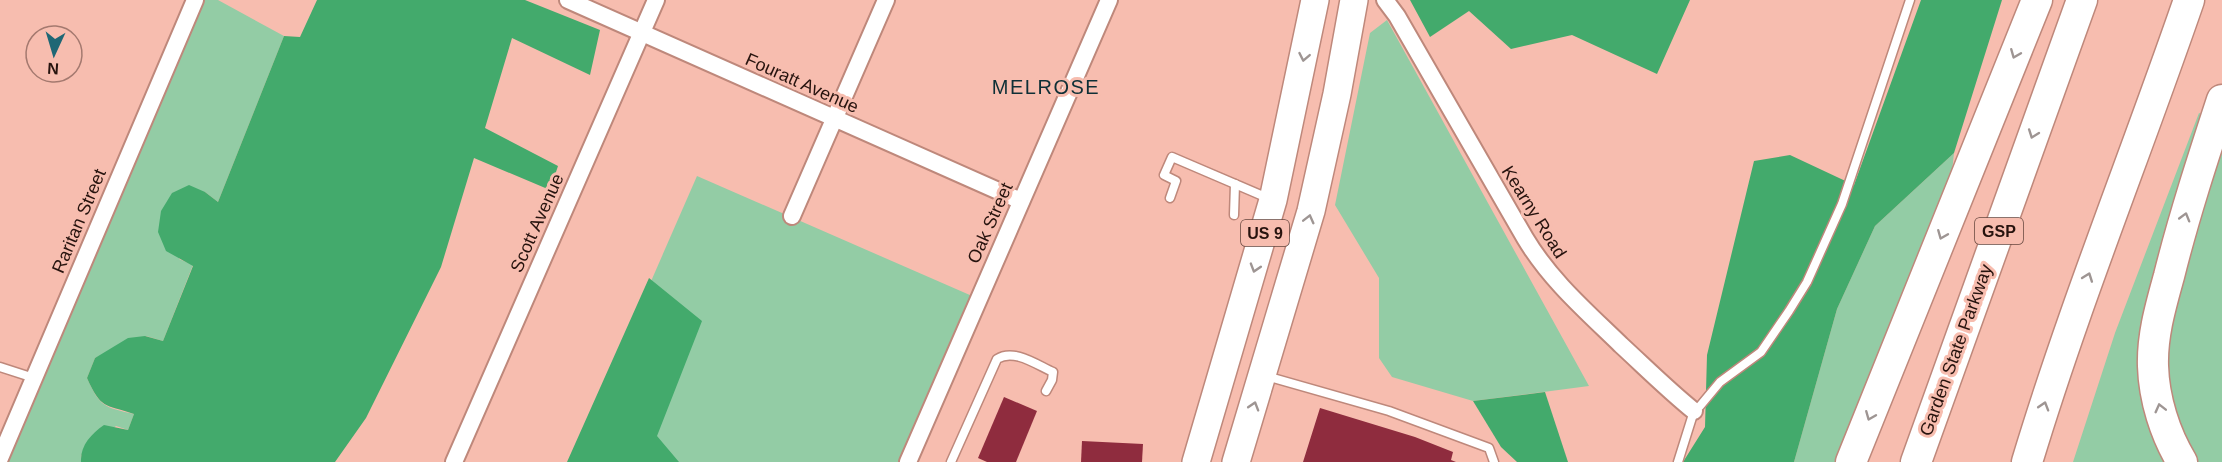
<svg xmlns="http://www.w3.org/2000/svg" width="2222" height="462" viewBox="0 0 2222 462" font-family="Arial,sans-serif">
<rect width="100%" height="100%" fill="#f7bdaf"/>
<g fill="#93cca5">
<path d="M195 0H218L284 36 218 202 205 192 179 259 193 265 163 341 146 336 95 358 87 378C100 407 104 407 134 414L128 430 116 426 81 455V462H0Z"/>
<path d="M1387 20 1589 386 1473 401 1392 377 1379 358V278L1335 205 1370 33Z"/>
<path d="M2199 113 2207 116 2153 296 2168 462H2073L2115 333Z"/>
<path d="M2222 133V462H2194L2184 444 2165 382 2173 297Z"/>
<path d="M1954 153 1951 181 1837 462H1794L1837 309 1875 226Z"/>
<path d="M697 176 979 299 908 462H621L586 430Z"/>
</g>
<g fill="#43aa6c">
<path d="M317 0H525L600 30 590 75 512 38 485 128 558 166 550 190 474 158 441 267 366 418 335 462H81C80 446 91 434 104 425L128 430 134 414C104 404 101 409 87 378L95 358 128 338 145 336 163 341 193 266 166 251 158 232 161 211 172 193 189 185 205 192 218 202 284 36 300 37Z"/>
<path d="M1410 0H1690L1657 74 1572 35 1511 49 1469 11 1430 37Z"/>
<path d="M1921 0H2002L1954 153 1875 226 1837 309 1794 462H1683L1705 427 1707 355 1754 161 1790 155 1854 185Z"/>
<path d="M649 278 702 321 657 436 679 462H567Z"/>
<path d="M1545 392 1568 462H1517L1501 447 1473 401Z"/>
</g>
<g fill="#8f2c3e">
<path d="M1004 397 1037 411 1016 462H987L978 458Z"/>
<path d="M1320 408 1415 437 1453 452 1451 460 1456 462H1303Z"/>
<path d="M1082 441 1143 444 1142 462H1081Z"/>
</g>
<g fill="none" stroke-linecap="round" stroke-linejoin="round">
<defs>
<g id="service">
<path d="M1170 198 1176 181 1164 175 1172 157 1270 199"/>
<path d="M1234 215 1235 184"/>
<path d="M0 367 34 378"/>
<path d="M1266 376 1389 411 1489 448 1494 462"/>
<path d="M951 462 997 359C1014 348 1037 365 1053 372L1052 380 1046 391"/>
<path d="M1678 462 1694 411 1700 406 1720 382 1761 352 1789 311 1807 282 1842 204 1910 0"/>
</g>
<g id="minor">
<path d="M568 0 1021 201"/>
<path d="M1385 0 1397 16 1525 238C1550 280 1586 311 1621 345 1645 367 1668 390 1694 411"/>
<path d="M792 216 886 0"/>
<path d="M0 458 195 0"/>
<path d="M454 462 656 0"/>
<path d="M908 462 1109 0"/>
</g>
<g id="trunk">
<path d="M1196 462 1273 200 1315 0"/>
<path d="M1236 462 1311 211 1337 94 1354 0"/>
</g>
<g id="motorway">
<path d="M1851 462 2037 0"/>
<path d="M1916 462 2082 0"/>
<path d="M2027 462C2074 306 2136 154 2189 0"/>
<path d="M2182 462C2165 434 2154 399 2153 366 2152 335 2161 305 2169 276 2184 216 2203 158 2222 100"/>
</g>
</defs>
<use href="#service" stroke="#be887b" stroke-width="11"/>
<use href="#minor" stroke="#be887b" stroke-width="20"/>
<use href="#trunk" stroke="#be887b" stroke-width="30"/>
<use href="#motorway" stroke="#be887b" stroke-width="33"/>
<use href="#service" stroke="#fff" stroke-width="8"/>
<use href="#minor" stroke="#fff" stroke-width="16"/>
<use href="#trunk" stroke="#fff" stroke-width="27"/>
<use href="#motorway" stroke="#fff" stroke-width="30"/>
</g>
<defs><path id="oneway-chevron" d="M-2-3.5L2.5 0L-2 3.5" fill="none" stroke-width="1.6" stroke-linecap="round" stroke-linejoin="round" transform="scale(1.5)"/></defs>
<g stroke="#9e9593">
<use href="#oneway-chevron" transform="translate(2015 54) rotate(112)"/>
<use href="#oneway-chevron" transform="translate(1304 57) rotate(101)"/>
<use href="#oneway-chevron" transform="translate(2033 134) rotate(110)"/>
<use href="#oneway-chevron" transform="translate(2185 217) rotate(-74)"/>
<use href="#oneway-chevron" transform="translate(1309 219) rotate(-76)"/>
<use href="#oneway-chevron" transform="translate(1942 235) rotate(112)"/>
<use href="#oneway-chevron" transform="translate(1255 268) rotate(107)"/>
<use href="#oneway-chevron" transform="translate(2088 277) rotate(-70)"/>
<use href="#oneway-chevron" transform="translate(1254 406) rotate(-73)"/>
<use href="#oneway-chevron" transform="translate(2044 406) rotate(-73)"/>
<use href="#oneway-chevron" transform="translate(2160 408) rotate(-104)"/>
<use href="#oneway-chevron" transform="translate(1870 416) rotate(112)"/>
</g>
<g text-anchor="middle" stroke-width="6" stroke-linejoin="round" paint-order="stroke">
<g fill="#f7bdaf" stroke="#65463e" stroke-width="1.5">
<rect x="1975" y="218" width="48" height="26" rx="4.5"/>
<rect x="1241" y="220" width="48" height="26" rx="4.5"/>
</g>
<g font-size="16" font-weight="bold" fill="#27130e">
<text x="1999" y="237">GSP</text>
<text x="1265" y="239">US 9</text>
</g>
<g font-size="18" fill="#27130e" stroke="#f7bdaf">
<text transform="translate(802 83) rotate(24)" y="6">Fouratt Avenue</text>
<text transform="translate(1534 212) rotate(58)" y="6">Kearny Road</text>
<text transform="translate(79 221) rotate(-67)" y="6">Raritan Street</text>
<text transform="translate(537 223) rotate(-66)" y="6">Scott Avenue</text>
<text transform="translate(990 223) rotate(-66)" y="6">Oak Street</text>
<text transform="translate(1956 350) rotate(-70)" y="6">Garden State Parkway</text>
</g>
<g font-size="20" letter-spacing="1.5" fill="#0e2f36" stroke="#f7bdaf">
<text x="1046" y="94">MELROSE</text>
</g>
</g>
<g transform="translate(54 54) rotate(184)"><circle r="28" fill="#f7bdaf" stroke="#a4796f" stroke-width="1.5"/>
<path d="M0-4.5L10 22L0 15L-10 22Z" fill="#1f6775"/>
<text y="-9" font-size="16" font-weight="bold" text-anchor="middle" fill="#27130e">N</text>
</g>
</svg>
